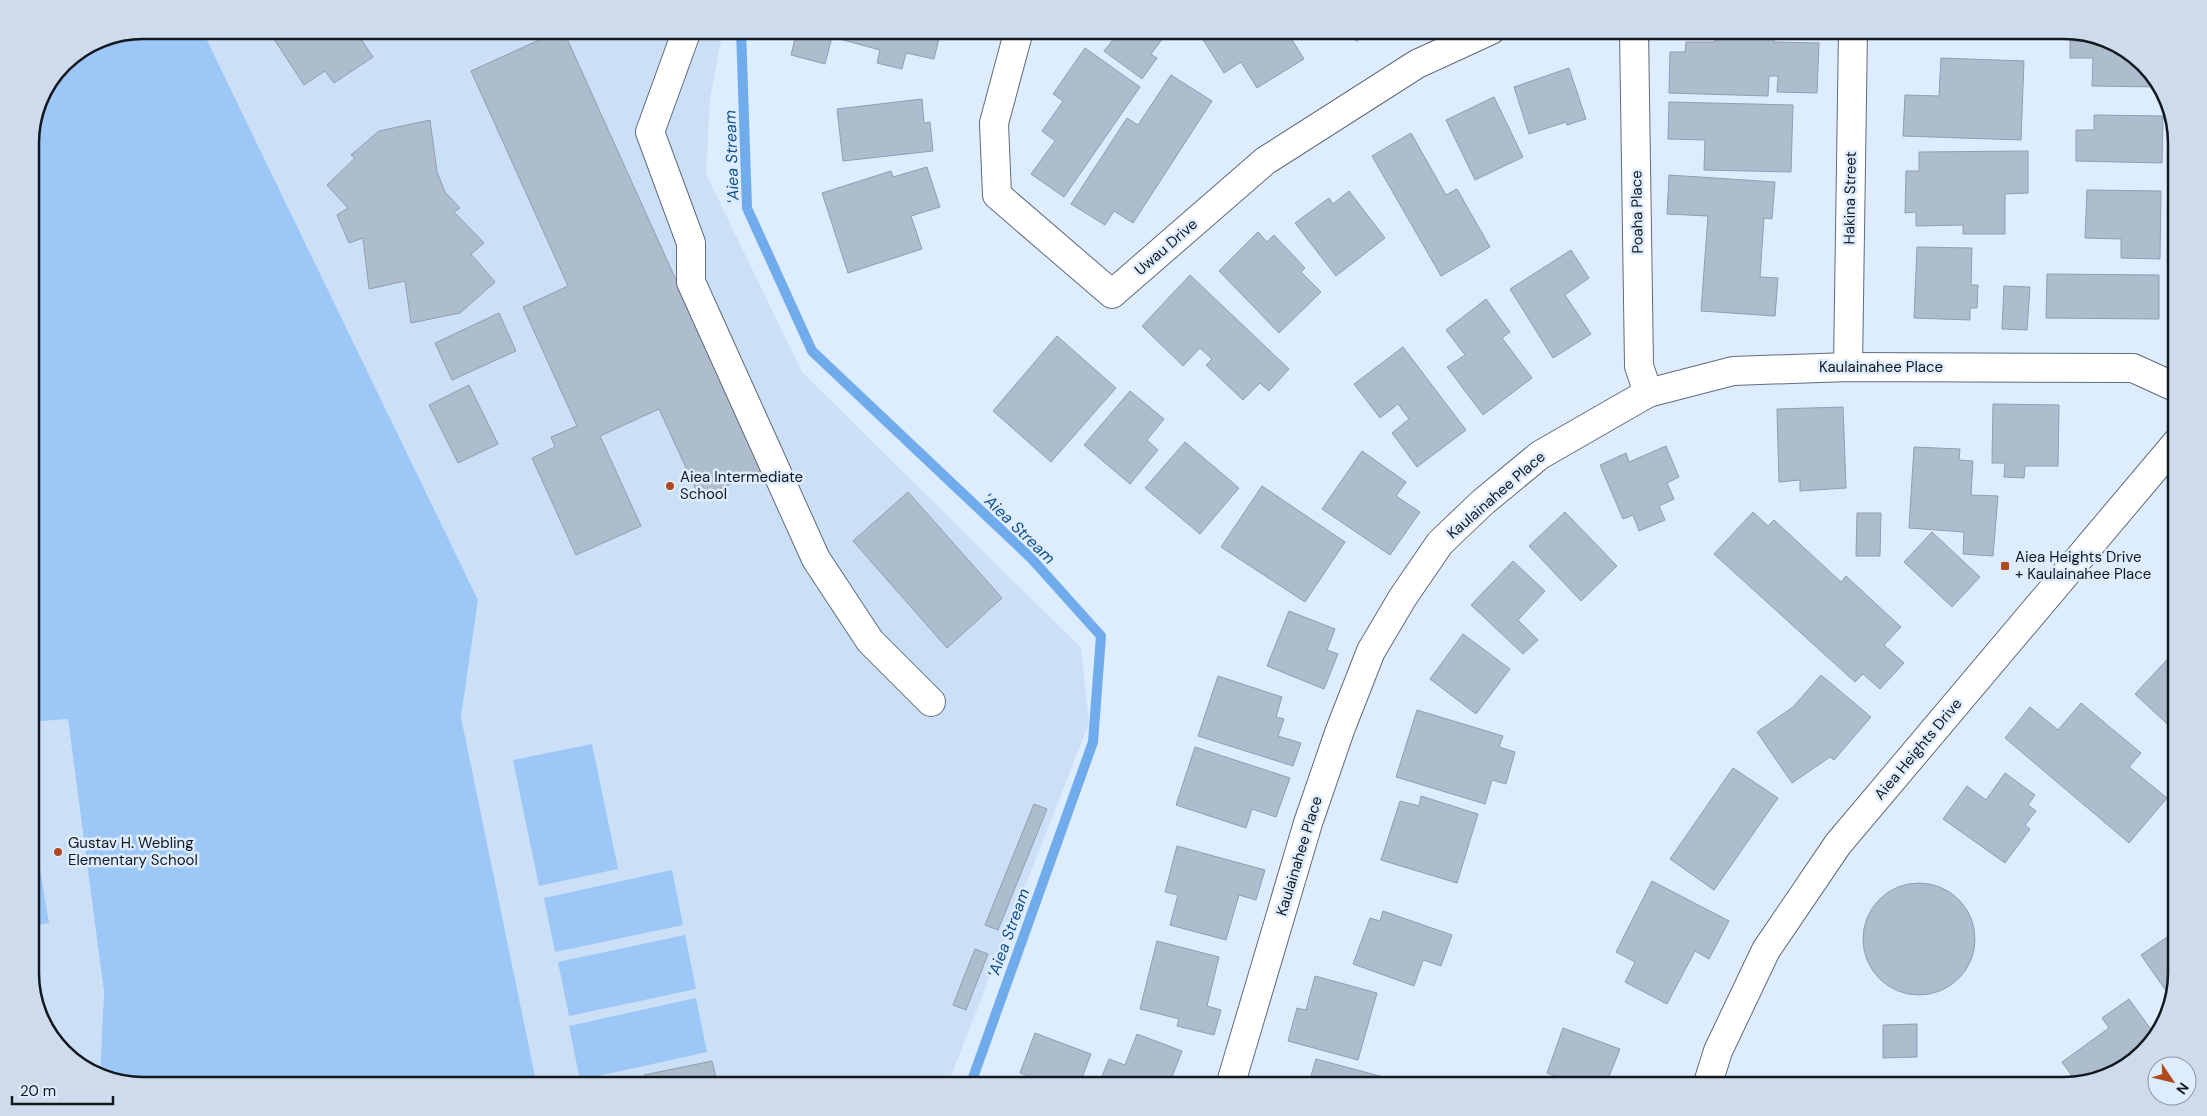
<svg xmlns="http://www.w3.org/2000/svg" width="2207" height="1116" viewBox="0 0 2207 1116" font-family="'DM Sans',sans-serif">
<rect width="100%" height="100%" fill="#ddecfe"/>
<g fill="#cbdff6">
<path d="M202 30H723L710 98 706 174 802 372 1081 648 1089 723 947 1086H537L461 717 478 600Z"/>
<path d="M68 719 104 992 100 1076 93 1075 49 1036 30 981V722Z"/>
</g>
<g fill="#9dc7f7">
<path d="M143 30H202L478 600 461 717 537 1086H143L100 1076 104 992 68 719 30 722V136L39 99 63 63 100 38Z"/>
<path d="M592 744 618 869 539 886 513 760Z"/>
<path d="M30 811 49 923 30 926Z"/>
<path d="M672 870 683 925 555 952 544 898Z"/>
<path d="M685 935 696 989 569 1016 558 962Z"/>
<path d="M696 998 707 1052 580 1080 569 1026Z"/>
</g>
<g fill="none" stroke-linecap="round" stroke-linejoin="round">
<path stroke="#70abec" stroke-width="10" d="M741 30 747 208 812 351 1031 558 1101 636 1093 742 970 1086"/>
</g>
<g fill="#aebdce" stroke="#909eae">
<path d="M268 30H355L373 57 334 83 325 71 304 85Z"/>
<path d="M561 30H563L762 470 700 498 659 409 600 436 641 526 576 555 532 458 555 447 551 437 577 426 523 307 568 286 471 71Z"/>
<path d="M797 30H817L829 33V30H941L934 59 906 53 902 69 877 63 880 50 832 37 825 64 791 55Z"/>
<path d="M1121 30H1169L1151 54 1157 58 1142 79 1104 51Z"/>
<path d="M1215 30H1286L1304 59 1257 88 1241 62 1224 73 1202 38Z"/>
<path d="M1334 30H1374L1375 32 1356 41 1351 30 1338 37Z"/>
<path d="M1715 30H1775L1774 42 1819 43 1817 93 1777 92 1778 76H1769L1768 96 1669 93 1670 52H1685L1686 42H1715Z"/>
<path d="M1920 30H1993V34L1920 33Z"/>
<path d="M2070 41H2114L2158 80 2161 87 2092 86 2093 58H2070Z"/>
<path d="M1085 48 1140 87 1064 197 1031 174 1055 141 1042 131 1063 101 1053 94Z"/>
<path d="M1941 58 2024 61 2021 140 1903 136 1905 95 1939 96Z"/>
<path d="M1569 68 1586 119 1567 125 1566 122 1529 134 1514 87Z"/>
<path d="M1171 75 1212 101 1133 223 1114 211 1105 225 1071 204 1127 118 1138 125Z"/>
<path d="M1494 97 1523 157 1475 180 1446 120Z"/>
<path d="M922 99 924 123 930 122 933 151 843 161 837 109Z"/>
<path d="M1669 102 1793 105 1791 172 1704 170 1705 140 1668 139Z"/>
<path d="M2094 115 2163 116 2162 163 2076 161V130H2094Z"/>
<path d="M430 120 437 172 445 192 460 208 454 212 484 243 471 254 495 282 460 313 411 323 405 281 369 289 363 238 349 243 337 215 348 208 327 185 355 158 351 155 379 131Z"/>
<path d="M1411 133 1446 195 1457 189 1490 247 1441 276 1372 156Z"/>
<path d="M2028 151V193L2005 194V234H1963V225L1916 226V212L1905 213 1906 171H1919V152Z"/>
<path d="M927 167 940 207 911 216 922 249 848 273 822 193 891 171 893 177Z"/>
<path d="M1669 175 1775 182 1772 219 1764 218 1760 277 1778 278 1775 316 1701 311 1708 216 1667 214Z"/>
<path d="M2087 190 2161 191 2160 259 2121 258V239L2085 238Z"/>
<path d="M1349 191 1385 238 1336 276 1295 223 1329 198 1333 204Z"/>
<path d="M1258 232 1267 242 1274 235 1305 268 1301 272 1321 292 1279 333 1219 271Z"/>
<path d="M1917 247 1972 248 1971 285H1978L1977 308H1970V320L1914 318Z"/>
<path d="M1571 250 1589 278 1565 295 1591 334 1553 358 1510 289Z"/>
<path d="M2047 274 2159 275V319L2046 318Z"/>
<path d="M1190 275 1289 369 1269 391 1260 383 1243 400 1206 365 1212 359 1200 348 1183 366 1142 326Z"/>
<path d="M2004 286 2030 287 2027 330 2002 329Z"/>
<path d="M1486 299 1510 332 1502 338 1532 378 1483 415 1447 367 1465 355 1446 330Z"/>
<path d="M499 313 516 351 452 380 435 343Z"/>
<path d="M1057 336 1116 388 1051 462 993 411Z"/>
<path d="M1403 347 1466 430 1417 467 1392 433 1409 419 1398 404 1380 418 1354 384Z"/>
<path d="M469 385 498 444 458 463 429 405Z"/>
<path d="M1130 391 1164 419 1147 440 1158 450 1130 484 1084 445Z"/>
<path d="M1993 404 2059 405 2058 466H2025L2024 478 2004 477 2005 463H1992Z"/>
<path d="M1843 407 1846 488 1800 491V480L1779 482 1777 409Z"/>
<path d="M1185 442 1239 488 1200 534 1145 488Z"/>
<path d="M1666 446 1679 477 1667 483 1674 499 1659 506 1665 520 1639 531 1633 515 1623 519 1600 465 1626 453 1629 462Z"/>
<path d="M1914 447 1960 449 1959 460 1973 461 1971 495 1998 496 1993 556 1963 554 1964 532 1909 528Z"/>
<path d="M1362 451 1406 482 1396 496 1420 512 1390 555 1322 509Z"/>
<path d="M1262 486 1345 542 1305 602 1221 547Z"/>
<path d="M908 492 1002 598 947 648 853 541Z"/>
<path d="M1565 512 1617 566 1581 601 1529 546Z"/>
<path d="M1753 512 1768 526 1774 520 1841 582 1846 576 1901 627 1884 645 1904 663 1880 689 1863 674 1855 682 1714 554Z"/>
<path d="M1857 513H1881L1880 556H1856Z"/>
<path d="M1932 532 1980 577 1952 607 1904 562Z"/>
<path d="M1513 561 1545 591 1518 620 1538 640 1523 654 1471 605Z"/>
<path d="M1289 611 1335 629 1327 650 1338 654 1324 689 1267 666Z"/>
<path d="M1463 634 1510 669 1476 714 1430 679Z"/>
<path d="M2177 649V733L2135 694Z"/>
<path d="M1821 675 1871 717 1834 760 1830 757 1792 783 1757 732 1793 707Z"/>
<path d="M1218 676 1282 697 1276 717 1284 719 1278 736 1301 743 1293 766 1198 736Z"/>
<path d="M2081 703 2141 753 2129 767 2167 798 2129 843 2005 738 2030 707 2058 730Z"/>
<path d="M1417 710 1503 736 1499 747 1515 752 1506 784 1492 780 1485 804 1396 777Z"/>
<path d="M1195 747 1290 778 1276 817 1252 809 1246 828 1176 805Z"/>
<path d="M1733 768 1778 798 1714 890 1670 859Z"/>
<path d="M2005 773 2035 795 2028 805 2036 811 2025 825 2030 829 2005 863 1943 819 1967 786 1986 800Z"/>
<path d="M1421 796 1478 814 1457 883 1381 860 1400 801 1419 806Z"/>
<path d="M1034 804 1047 809 998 930 985 925Z"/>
<path d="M1177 846 1265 870 1256 900 1239 895 1226 940 1170 925 1178 895 1165 892Z"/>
<path d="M1652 881 1729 921 1709 959 1695 951 1667 1004 1625 982 1635 962 1616 952Z"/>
<circle cx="1919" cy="939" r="56"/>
<path d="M1383 911 1452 935 1441 966 1423 960 1414 986 1353 964 1370 918 1380 921Z"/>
<path d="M2177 930V973L2171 998 2141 955Z"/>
<path d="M1157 941 1219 957 1207 1006 1221 1010 1214 1035 1177 1026 1179 1019 1140 1009Z"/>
<path d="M975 949 988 954 966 1010 953 1005Z"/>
<path d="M1315 976 1377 993 1358 1060 1288 1041 1297 1008 1306 1010Z"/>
<path d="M2129 999 2155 1035 2127 1067 2076 1082 2062 1062 2109 1028 2102 1018Z"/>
<path d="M1917 1024V1057L1883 1058V1025Z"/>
<path d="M1563 1028 1620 1049 1608 1079 1616 1083 1615 1086H1551L1555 1076 1547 1073Z"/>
<path d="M1035 1033 1091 1054 1079 1086H1056L1020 1073Z"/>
<path d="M1137 1034 1182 1051 1170 1082 1180 1086H1098L1109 1059 1125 1065Z"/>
<path d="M1316 1059 1417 1086H1308Z"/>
<path d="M712 1061 718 1086H647L644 1075Z"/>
</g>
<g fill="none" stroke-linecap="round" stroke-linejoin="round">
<defs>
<g id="minor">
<path d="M687 30 650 132 691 243V282L816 559 870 641 931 702"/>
<path d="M1019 30 994 123 997 195 1112 294 1265 161 1417 64 1491 30"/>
<path d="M1634 30 1639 366 1648 393"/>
<path d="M1848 367 1853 30"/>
<path d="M1230 1086 1308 823 1340 730 1371 651 1403 597 1440 543 1483 502 1540 455 1648 393 1733 371 1848 367 2133 368 2177 388"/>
<path d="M1707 1086 1718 1051 1766 950 1838 844 2177 442"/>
</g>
</defs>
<use href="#minor" stroke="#5f6c7b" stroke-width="30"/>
<use href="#minor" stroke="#fff" stroke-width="28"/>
</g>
<g fill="#af4a1e" stroke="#ddecfe" stroke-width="2">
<circle cx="670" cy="486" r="5"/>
<rect x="2000" y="561" width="10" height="10" rx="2.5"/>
<circle cx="58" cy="852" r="5"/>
</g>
<g text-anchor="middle" stroke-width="5" stroke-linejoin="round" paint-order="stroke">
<g font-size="15" fill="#13181e" stroke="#ddecfe">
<text transform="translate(1850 198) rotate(-89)" y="5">Hakina Street</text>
<text transform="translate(1637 212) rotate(-91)" y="5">Poaha Place</text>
<text transform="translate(1166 247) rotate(-41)" y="5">Uwau Drive</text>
<text x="1881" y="372">Kaulainahee Place</text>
<text transform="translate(1496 495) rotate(-41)" y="5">Kaulainahee Place</text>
<text transform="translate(1918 749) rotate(-50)" y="5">Aiea Heights Drive</text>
<text transform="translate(1299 856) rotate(-73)" y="5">Kaulainahee Place</text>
</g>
<g font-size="15" fill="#13181e" stroke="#ddecfe" text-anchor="start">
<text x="680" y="482">Aiea Intermediate<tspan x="680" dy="17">School</tspan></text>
<text x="2015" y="562">Aiea Heights Drive<tspan x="2015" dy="17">+ Kaulainahee Place</tspan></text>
<text x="68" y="848">Gustav H. Webling<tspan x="68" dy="17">Elementary School</tspan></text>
</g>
<g font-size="16" font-style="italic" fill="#0f4f8a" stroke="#ddecfe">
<text transform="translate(731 157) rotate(-92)" y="6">ʻAiea Stream</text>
<text transform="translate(1019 528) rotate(44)" y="6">ʻAiea Stream</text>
<text transform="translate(1008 933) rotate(-70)" y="6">ʻAiea Stream</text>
</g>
</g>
<path d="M0 0H2207V1116H0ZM143 39H2064A104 104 0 0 1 2168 143V973A104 104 0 0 1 2064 1077H143A104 104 0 0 1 39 973V143A104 104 0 0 1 143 39Z" fill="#cddbec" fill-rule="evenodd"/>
<path fill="none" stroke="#13181e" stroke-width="2.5" d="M143 39H2064A104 104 0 0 1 2168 143V973A104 104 0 0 1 2064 1077H143A104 104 0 0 1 39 973V143A104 104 0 0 1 143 39Z"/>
<g transform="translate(2172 1081) rotate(125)"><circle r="24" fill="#ddecfe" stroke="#8c97a4"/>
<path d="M0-4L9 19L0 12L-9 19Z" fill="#af4a1e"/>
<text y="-8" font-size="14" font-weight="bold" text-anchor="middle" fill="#13181e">N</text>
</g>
<path d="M12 1096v8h101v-8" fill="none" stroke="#13181e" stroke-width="2.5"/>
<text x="20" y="1096" font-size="15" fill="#13181e" stroke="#ddecfe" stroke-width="4" paint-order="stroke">20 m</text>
</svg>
